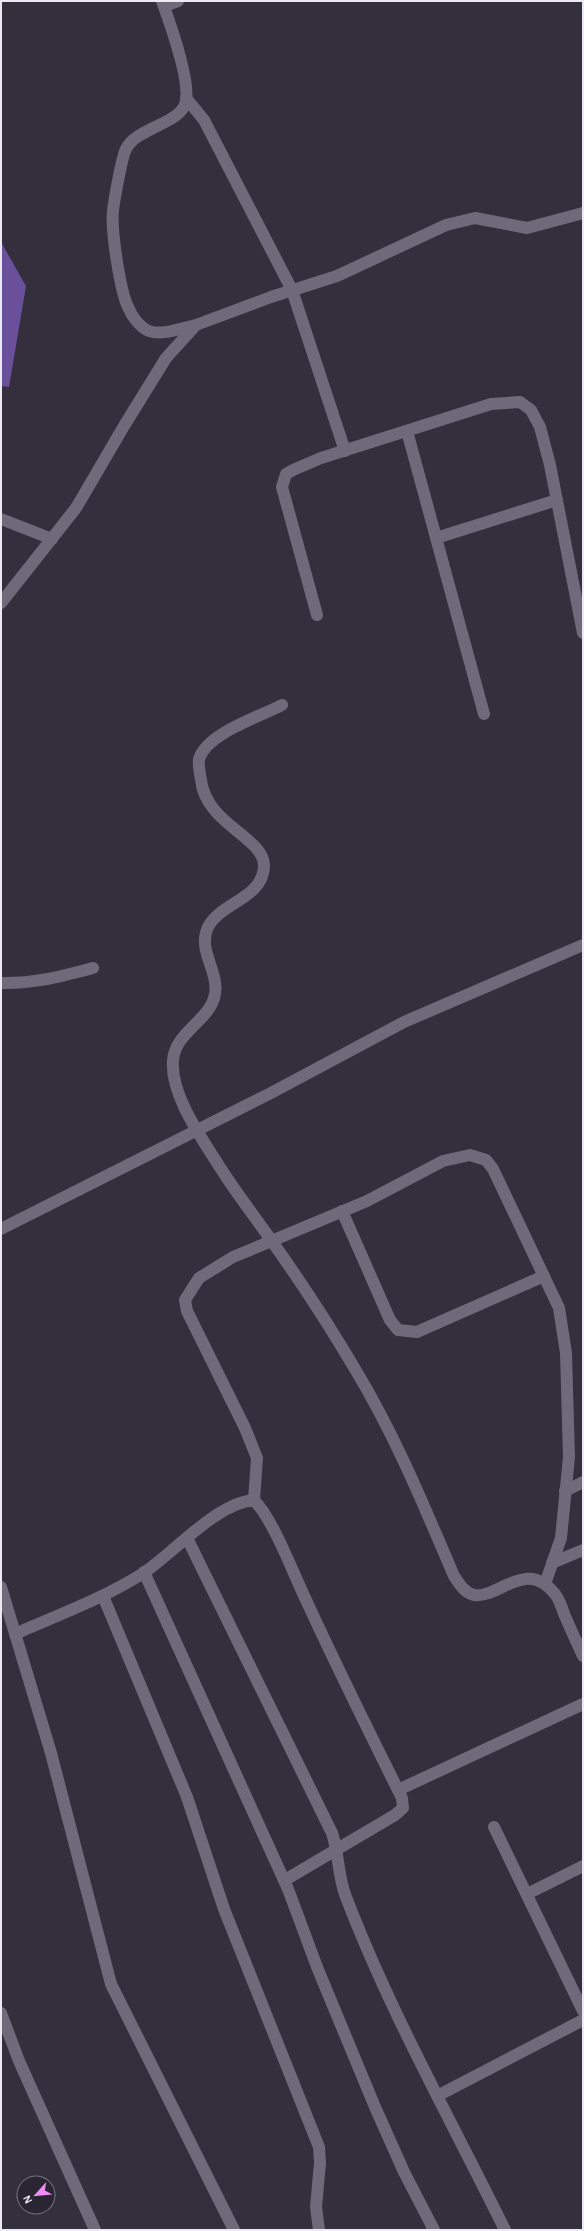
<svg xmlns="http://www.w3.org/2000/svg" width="584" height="2231" viewBox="0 0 584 2231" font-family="'Alegreya Sans',sans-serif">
<rect width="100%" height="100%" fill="#332f3c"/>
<path fill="#6a509b" d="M1 242 26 286 9 387 1 386Z"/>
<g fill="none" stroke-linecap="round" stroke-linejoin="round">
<g stroke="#6e6a7a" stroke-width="12">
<path d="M162 1C170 23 190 79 186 101 182 124 137 127 126 149 122 156 114 201 113 211 111 230 120 293 129 309 132 317 141 328 149 331 162 336 183 328 196 325"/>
<path d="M164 6 178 1"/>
<path d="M186 98 204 120 292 290 345 451"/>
<path d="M407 431 484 714"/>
<path d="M1 519 52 539"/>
<path d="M436 538 557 500"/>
<path d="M1 603 76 508 124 426 166 358 196 325 271 297 337 276 446 225 475 218 527 228 583 213"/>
<path d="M317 615 282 487 286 474 293 470 321 458 491 404 520 402 531 410 540 427 550 465 583 633"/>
<path d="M282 705C259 717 207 733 199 759 198 765 200 774 201 780 206 825 266 838 264 867 262 899 221 902 208 927 197 950 219 971 215 994 211 1020 175 1032 173 1060 170 1093 199 1134 216 1161 233 1189 253 1214 271 1240 301 1282 329 1325 355 1369 395 1435 424 1506 454 1576 459 1583 464 1593 474 1595 499 1599 526 1557 555 1594 560 1600 562 1609 565 1616 571 1630 577 1643 583 1656"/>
<path d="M1 983C34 984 62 976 93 968"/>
<path d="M342 1211 390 1320 398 1330 417 1332 544 1276"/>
<path d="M1 1229 269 1094 404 1022 583 945"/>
<path d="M565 1491 583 1482"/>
<path d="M254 1500 257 1458 245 1428 187 1311 185 1300 199 1278 233 1257 367 1201 443 1161 470 1155 486 1160 493 1169 559 1308 566 1353 569 1457 561 1538 545 1584"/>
<path d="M187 1538 332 1833C339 1854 338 1877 346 1897 390 2012 451 2120 505 2230"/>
<path d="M552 1563 583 1550"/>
<path d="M144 1572 288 1889 317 1967 375 2107 404 2172 434 2230"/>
<path d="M1 1587 51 1753 111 1984 234 2230"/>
<path d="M103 1596 187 1797 224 1909 319 2147 320 2163 316 2207 319 2230"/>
<path d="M15 1634C58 1615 102 1599 142 1574 174 1553 216 1503 254 1500 274 1521 293 1573 306 1600 337 1667 369 1732 402 1798L403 1808 395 1815 285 1880"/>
<path d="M398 1790 583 1704"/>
<path d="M494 1827 583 2011"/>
<path d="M527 1894 583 1866"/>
<path d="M1 2013 19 2061 95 2230"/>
<path d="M439 2095 583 2020"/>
</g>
</g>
<rect width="584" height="2231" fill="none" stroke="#ebe9f2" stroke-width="4"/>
<g transform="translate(36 2195) rotate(243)"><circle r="19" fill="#292532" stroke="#77737f"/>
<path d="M0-3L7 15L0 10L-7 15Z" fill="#f28af3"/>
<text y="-6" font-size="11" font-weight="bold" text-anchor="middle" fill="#ebe9f2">N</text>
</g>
</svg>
